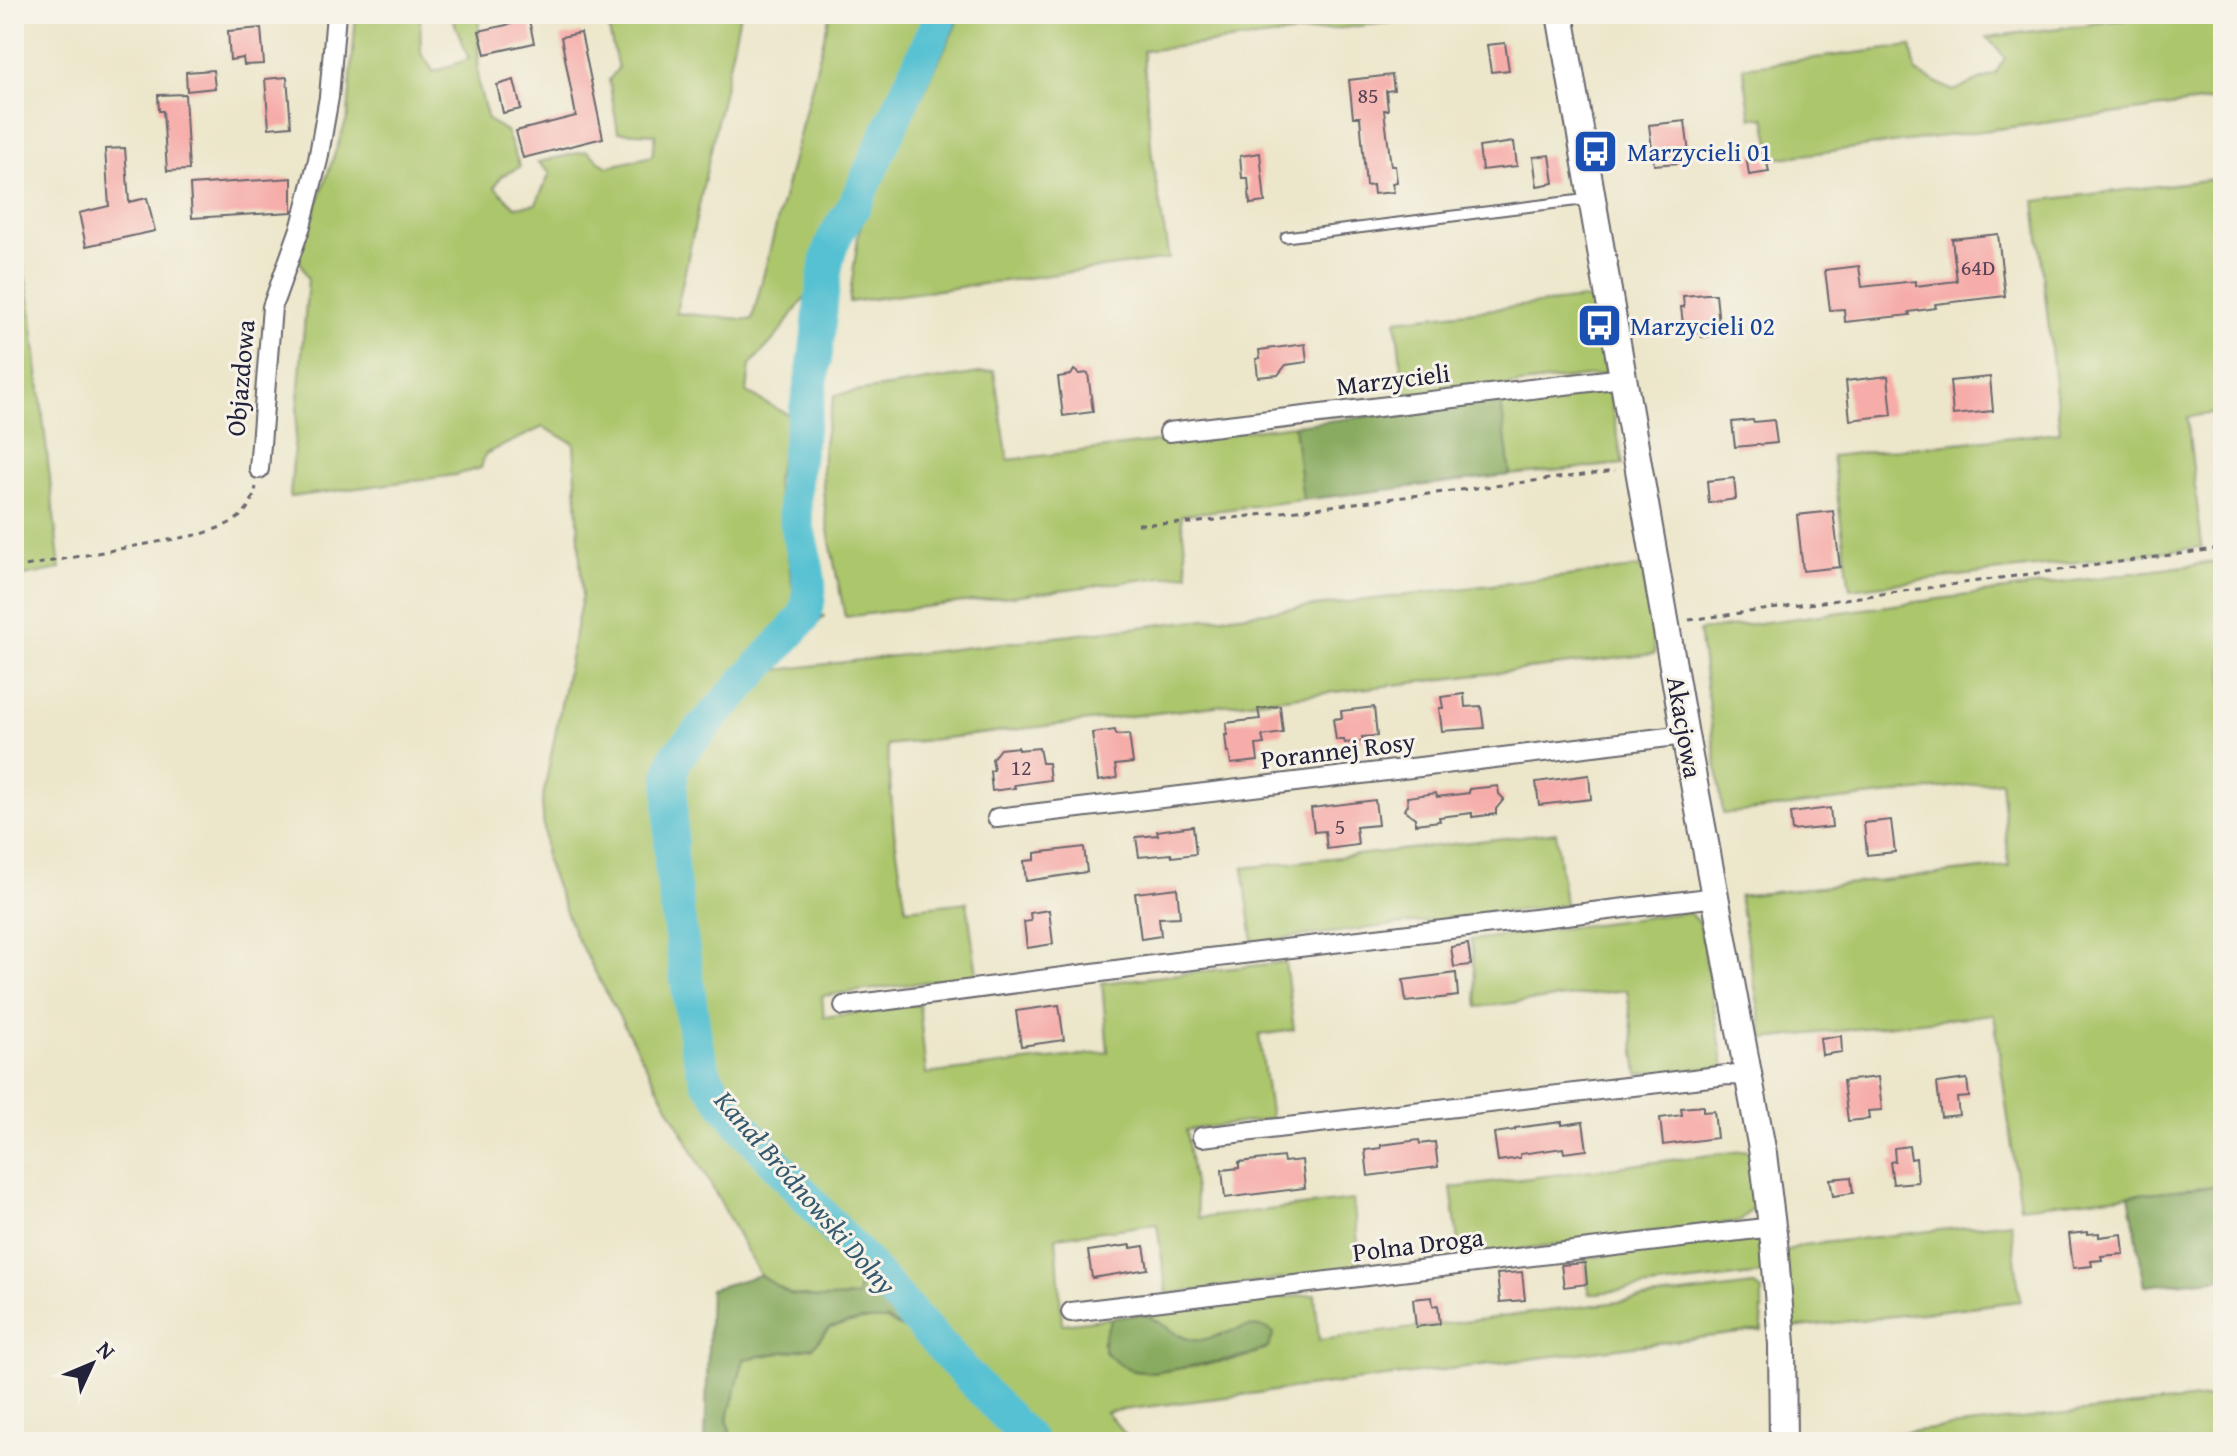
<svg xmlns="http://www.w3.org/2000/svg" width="2237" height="1456" font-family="'Gentium Book Plus',serif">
  <rect width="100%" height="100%" fill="#f7f3e8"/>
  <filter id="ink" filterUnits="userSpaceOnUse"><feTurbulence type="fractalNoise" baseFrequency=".0125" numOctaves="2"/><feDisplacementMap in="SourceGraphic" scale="16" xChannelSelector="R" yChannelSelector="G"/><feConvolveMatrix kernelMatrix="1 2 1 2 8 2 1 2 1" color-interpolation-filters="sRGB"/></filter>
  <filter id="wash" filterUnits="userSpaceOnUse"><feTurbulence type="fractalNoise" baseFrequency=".006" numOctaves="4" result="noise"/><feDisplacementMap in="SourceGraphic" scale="32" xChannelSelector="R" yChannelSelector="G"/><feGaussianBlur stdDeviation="1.8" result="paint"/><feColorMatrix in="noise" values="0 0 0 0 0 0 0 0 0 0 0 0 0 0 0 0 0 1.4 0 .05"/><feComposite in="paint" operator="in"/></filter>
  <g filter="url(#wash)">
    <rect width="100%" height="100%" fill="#ece6ca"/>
    <!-- green -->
    <g fill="#acc66c" stroke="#677454" stroke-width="2">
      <path d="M 356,14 L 420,14 L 421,53 L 434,72 L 469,59 L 451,14 L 479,14 L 478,83 L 488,120 L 506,131 L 520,167 L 501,176 L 495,187 L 515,207 L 536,204 L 550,173 L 538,162 L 587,151 L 607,167 L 652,156 L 656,134 L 618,132 L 609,80 L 618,68 L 605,14 L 740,14 L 676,313 L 752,320 L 830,14 L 931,14 L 847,187 L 813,286 L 776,337 L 750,365 L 747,393 L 789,415 L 776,482 L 796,608 L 824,616 L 777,670 L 1642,567 L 1655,654 L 887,745 L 894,831 L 906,909 L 967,902 L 977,975 L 822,996 L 824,1017 L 919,1004 L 926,1074 L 1108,1052 L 1102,983 L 1285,962 L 1294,1030 L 1259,1035 L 1271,1119 L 1186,1130 L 1199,1218 L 1353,1200 L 1361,1269 L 1167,1294 L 1157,1224 L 1056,1237 L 1062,1324 L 1112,1318 L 1102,1343 L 1134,1371 L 1153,1373 L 1248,1357 L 1221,1334 C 1215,1336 1208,1339 1202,1340 C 1180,1343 1162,1320 1143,1314 L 1315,1294 L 1319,1340 L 1753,1285 L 1762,1291 L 1762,1330 L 1106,1412 L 1132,1442 L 733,1442 L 727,1421 L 744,1359 L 813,1347 L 829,1328 L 862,1320 L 887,1320 L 907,1330 L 861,1276 L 857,1298 L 818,1298 L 790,1294 L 760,1275 L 575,935 L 546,861 L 542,802 L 582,597 L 574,443 L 543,427 L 485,454 L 481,468 L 455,475 L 290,497 L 308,279 L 298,258 L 348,116 Z"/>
      <path d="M 961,14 L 1463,14 L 1143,51 L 1152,157 L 1169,259 L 849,302 L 859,230 L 931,73 Z"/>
      <path d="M 2171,14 L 2223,14 L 2223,99 L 1773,159 L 1765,117 L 1751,118 L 1743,67 L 1911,46 L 1916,72 L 1953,91 L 1995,74 L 2005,58 L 1987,37 Z"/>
      <path d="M 2223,178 L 2223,412 L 2187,417 L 2202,547 L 1850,589 L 1832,456 L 2060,432 L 2035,201 Z"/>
      <path d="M 14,219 L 31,310 L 60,569 L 14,578 Z"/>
      <path d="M 1592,298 L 1605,374 L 1405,398 L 1396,320 Z"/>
      <path d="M 994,371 L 1008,460 L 1294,425 L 1303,500 L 1181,515 L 1188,574 L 845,617 C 835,563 817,498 824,444 C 826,427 831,411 835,395 Z"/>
      <path d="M 1608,387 L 1623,464 L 1510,475 L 1501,400 Z"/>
      <path d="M 2223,561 L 2223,1185 L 2020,1207 L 1994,1014 L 1764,1039 L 1739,896 L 2009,866 L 2001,781 L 1723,814 L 1699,631 Z"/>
      <path d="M 1556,832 L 1565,905 L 1253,942 L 1243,868 Z"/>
      <path d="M 1688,912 L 1700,924 L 1724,1067 L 1638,1074 L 1627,990 L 1478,1007 L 1471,940 Z"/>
      <path d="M 1749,1150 L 1756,1205 L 1741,1221 L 1460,1257 L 1451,1188 Z"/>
      <path d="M 2011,1222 L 2020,1301 L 1793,1328 L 1785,1251 L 1803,1245 Z"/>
      <path d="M 1759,1237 L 1762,1274 L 1589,1294 L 1585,1258 Z"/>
      <path d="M 2223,1396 L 2223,1442 L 1818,1442 Z"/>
    </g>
    <!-- forest -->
    <g fill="#89ab60" stroke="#56664e" stroke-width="2">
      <path d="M 931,14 L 961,14 L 877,191 L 847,187 Z"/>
      <path d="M 1501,400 L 1510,475 L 1303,500 L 1294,425 Z"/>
      <path d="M 2223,1185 L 2223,1278 L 2145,1286 L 2129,1195 Z"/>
      <path d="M 760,1275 L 790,1294 L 818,1298 L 857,1297 L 860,1275 L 909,1332 L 887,1320 L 862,1320 L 829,1328 L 813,1347 L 744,1359 L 727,1421 L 733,1442 L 705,1442 L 710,1289 Z"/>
      <path d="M 1143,1314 C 1161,1320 1180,1343 1200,1340 C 1222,1338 1254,1316 1274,1333 L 1268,1348 L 1248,1356 L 1153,1373 L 1134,1371 L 1118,1364 L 1104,1351 L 1104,1336 L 1112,1318 Z"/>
    </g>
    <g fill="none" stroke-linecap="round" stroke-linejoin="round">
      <!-- river -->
      <path stroke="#57c1d2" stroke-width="34" d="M 942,14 L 853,208 C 843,223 832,238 828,256 C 820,292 820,330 814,365 C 807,413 791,462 795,510 C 797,544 820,584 803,618 L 676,757 L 671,774 L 671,866 L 696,1044 L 706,1078 L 737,1120 L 954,1361 L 1031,1442"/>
    </g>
    <g id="blocks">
      <!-- building -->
      <g fill="#f6aca9">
        <path d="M 529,20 L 534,43 L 485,54 L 479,31 Z"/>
        <path d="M 261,28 L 264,64 L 244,65 L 243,58 L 230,60 L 228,31 Z"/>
        <path d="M 581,33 L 603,138 L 523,158 L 516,131 L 576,116 L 561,37 Z"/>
        <path d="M 1505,43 L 1509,70 L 1491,72 L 1487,45 Z"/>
        <path d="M 213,70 L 215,88 L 187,91 L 186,72 Z"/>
        <path d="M 1392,75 L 1394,90 L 1386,91 L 1388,110 L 1384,110 L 1391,166 L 1395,166 L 1397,182 L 1392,183 L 1394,192 L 1374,194 L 1373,185 L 1366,186 L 1360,117 L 1353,117 L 1349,80 Z"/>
        <path d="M 287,77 L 291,126 L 269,128 L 265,79 Z"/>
        <path d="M 514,80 L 521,109 L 503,113 L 497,85 Z"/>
        <path d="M 185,94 L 189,170 L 167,171 L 163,111 L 159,111 L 158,95 Z"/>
        <path d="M 1685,121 L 1690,162 L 1654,165 L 1649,125 Z"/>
        <path d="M 1514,142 L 1517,166 L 1482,170 L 1479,147 Z"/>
        <path d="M 125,148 L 129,202 L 147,198 L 155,231 L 86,246 L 79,213 L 109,206 L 105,149 Z"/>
        <path d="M 1765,152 L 1769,172 L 1749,175 L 1746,155 Z"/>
        <path d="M 1260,153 L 1265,202 L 1250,204 L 1248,178 L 1242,178 L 1240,156 Z"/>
        <path d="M 1550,155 L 1554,183 L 1537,186 L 1533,157 Z"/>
        <path d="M 292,178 L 292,212 L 192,218 L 190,185 Z"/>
        <path d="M 1998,234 L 2005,296 L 1935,304 L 1936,308 L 1909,312 L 1910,315 L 1845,322 L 1844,309 L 1830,310 L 1825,270 L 1859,266 L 1862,287 L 1915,281 L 1915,286 L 1957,281 L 1952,239 Z"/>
        <path d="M 1707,294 L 1716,294 L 1720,335 L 1702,337 L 1701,332 L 1684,333 L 1681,307 L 1684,307 L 1683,296 Z"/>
        <path d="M 1305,344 L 1307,362 L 1286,365 L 1278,375 L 1258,377 L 1256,359 L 1260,358 L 1259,350 Z"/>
        <path d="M 1074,370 L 1079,374 L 1088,373 L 1093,412 L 1063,416 L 1058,377 L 1071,375 Z"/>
        <path d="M 1888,376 L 1892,415 L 1850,420 L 1846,381 Z"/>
        <path d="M 1990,377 L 1993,411 L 1953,415 L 1950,381 Z"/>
        <path d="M 1753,420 L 1754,422 L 1774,420 L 1777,443 L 1735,447 L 1732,422 Z"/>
        <path d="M 1734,478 L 1736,499 L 1709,503 L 1707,481 Z"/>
        <path d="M 1833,511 L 1840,567 L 1803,571 L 1797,515 Z"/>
        <path d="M 1464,694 L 1465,707 L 1481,706 L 1484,728 L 1442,731 L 1439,708 L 1443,708 L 1441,697 Z"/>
        <path d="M 1280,706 L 1283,733 L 1262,736 L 1264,744 L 1256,745 L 1258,761 L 1231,764 L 1229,752 L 1227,753 L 1225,735 L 1227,735 L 1226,723 L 1260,719 L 1258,709 Z"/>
        <path d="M 1374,707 L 1377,736 L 1362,737 L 1363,741 L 1345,743 L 1344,740 L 1336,740 L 1333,719 L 1342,718 L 1341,711 Z"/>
        <path d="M 1115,730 L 1116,735 L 1129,734 L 1133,763 L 1115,765 L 1117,778 L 1098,781 L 1092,733 Z"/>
        <path d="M 1018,747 L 1018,750 L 1039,748 L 1042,763 L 1048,763 L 1050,780 L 1014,785 L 1015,788 L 992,791 L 990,771 L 994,770 L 992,759 L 1000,749 Z"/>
        <path d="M 1589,775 L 1591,799 L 1539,805 L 1536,782 Z"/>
        <path d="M 1498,786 L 1499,794 L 1504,799 L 1496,809 L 1496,814 L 1472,817 L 1472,813 L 1456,815 L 1439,817 L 1440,821 L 1415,824 L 1415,818 L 1404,810 L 1408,805 L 1407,797 L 1436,793 L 1437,797 L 1469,793 L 1469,789 Z"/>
        <path d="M 1375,800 L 1378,825 L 1356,827 L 1358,845 L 1327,849 L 1325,831 L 1314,832 L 1311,808 Z"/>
        <path d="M 1830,808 L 1832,827 L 1792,831 L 1790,813 Z"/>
        <path d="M 1891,820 L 1895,852 L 1867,855 L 1864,823 Z"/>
        <path d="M 1193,826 L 1196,854 L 1172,857 L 1171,854 L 1139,857 L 1136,837 L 1158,835 L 1157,831 Z"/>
        <path d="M 1084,847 L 1087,872 L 1026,881 L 1024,861 L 1035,860 L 1035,853 Z"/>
        <path d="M 1177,888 L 1180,917 L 1159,918 L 1161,936 L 1141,939 L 1135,893 Z"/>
        <path d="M 1049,910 L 1053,944 L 1027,948 L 1024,922 L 1031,921 L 1030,913 Z"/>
        <path d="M 1468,944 L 1471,965 L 1454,967 L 1451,947 Z"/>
        <path d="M 1456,973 L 1458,996 L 1406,1002 L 1403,980 Z"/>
        <path d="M 1059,1005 L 1064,1040 L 1021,1046 L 1016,1011 Z"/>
        <path d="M 1841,1036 L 1842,1052 L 1822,1055 L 1820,1038 Z"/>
        <path d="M 1878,1077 L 1882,1110 L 1868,1111 L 1869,1119 L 1848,1121 L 1843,1081 Z"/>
        <path d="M 1967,1079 L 1969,1097 L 1957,1098 L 1959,1115 L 1941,1117 L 1937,1083 Z"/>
        <path d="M 1703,1106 L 1703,1112 L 1714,1111 L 1717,1138 L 1663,1145 L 1660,1118 L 1682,1115 L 1681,1108 Z"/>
        <path d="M 1562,1122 L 1562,1125 L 1583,1122 L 1587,1150 L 1564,1153 L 1563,1148 L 1520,1154 L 1520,1158 L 1498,1161 L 1494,1133 L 1515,1130 L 1515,1128 Z"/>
        <path d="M 1419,1140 L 1420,1144 L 1435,1142 L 1438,1167 L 1368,1176 L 1365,1150 L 1381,1148 L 1381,1145 Z"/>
        <path d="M 1909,1146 L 1911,1159 L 1916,1158 L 1918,1182 L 1893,1184 L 1890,1162 L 1895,1161 L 1894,1148 Z"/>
        <path d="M 1283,1157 L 1284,1162 L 1302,1160 L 1305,1188 L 1225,1198 L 1222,1170 L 1239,1168 L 1239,1162 Z"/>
        <path d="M 1851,1177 L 1853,1193 L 1833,1196 L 1830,1179 Z"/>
        <path d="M 2088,1232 L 2088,1234 L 2099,1233 L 2099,1237 L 2122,1234 L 2124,1254 L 2101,1256 L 2102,1260 L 2091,1261 L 2092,1266 L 2073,1268 L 2069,1234 Z"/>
        <path d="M 1131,1245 L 1131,1248 L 1144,1246 L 1148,1269 L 1092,1278 L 1088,1251 Z"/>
        <path d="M 1585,1263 L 1587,1284 L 1564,1287 L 1561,1265 Z"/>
        <path d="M 1522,1272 L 1525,1300 L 1500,1302 L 1497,1274 Z"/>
        <path d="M 1432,1297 L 1433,1306 L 1438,1305 L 1440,1324 L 1416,1327 L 1413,1299 Z"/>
      </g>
    </g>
  </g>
  <g filter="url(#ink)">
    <use href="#blocks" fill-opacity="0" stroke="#69676d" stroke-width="2"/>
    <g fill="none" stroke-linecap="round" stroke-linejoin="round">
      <defs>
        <path id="lane" d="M 1286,237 L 1589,199"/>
        <g id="street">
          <path d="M 1169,432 L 1623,378"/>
          <path d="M 259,469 L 272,307 L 301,226 L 318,160 L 329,97 L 336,14"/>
          <path d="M 997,818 L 1685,735"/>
          <path d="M 844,1006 L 1184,961 L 1717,897"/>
          <path d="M 1202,1137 L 1727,1075 L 1750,1076"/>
          <path d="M 1071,1312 L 1772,1227"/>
        </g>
        <path id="secondary" d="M 1560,14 L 1685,735 L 1763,1154 L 1774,1242 L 1782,1344 L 1783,1442"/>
      </defs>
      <!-- lane casing -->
      <use href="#lane" stroke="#69676d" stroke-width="13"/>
      <!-- street casing -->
      <use href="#street" stroke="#69676d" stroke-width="22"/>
      <!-- secondary casing -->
      <use href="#secondary" stroke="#69676d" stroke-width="30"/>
      <!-- path -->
      <g stroke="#69676d" stroke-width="3" stroke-dasharray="6 6" stroke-linecap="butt">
        <path d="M 1138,524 L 1192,523 L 1615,471"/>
        <path d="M 14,568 L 202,534 C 230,524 249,519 256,487"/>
        <path d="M 1689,620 L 2223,548"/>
      </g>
      <!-- lane -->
      <use href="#lane" stroke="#fff" stroke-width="9"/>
      <!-- street -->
      <use href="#street" stroke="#fff" stroke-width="18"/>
      <!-- secondary -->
      <use href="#secondary" stroke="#fff" stroke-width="26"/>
    </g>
  </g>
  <!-- icons -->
  <defs>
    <symbol id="bus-square" viewBox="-11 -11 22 22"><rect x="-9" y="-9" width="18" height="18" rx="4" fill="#1a4fb4" stroke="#f7f3e8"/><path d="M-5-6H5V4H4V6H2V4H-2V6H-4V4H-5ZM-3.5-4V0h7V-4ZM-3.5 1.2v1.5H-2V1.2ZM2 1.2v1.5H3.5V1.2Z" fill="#fff"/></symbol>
  </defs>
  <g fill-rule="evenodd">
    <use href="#bus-square" x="1570" y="126" width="51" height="51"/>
    <use href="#bus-square" x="1574" y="300" width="51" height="51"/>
  </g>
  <g text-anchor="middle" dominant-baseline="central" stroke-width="6" stroke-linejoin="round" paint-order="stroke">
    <!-- number labels -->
    <g font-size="22" fill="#574456">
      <text x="1368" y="95">85</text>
      <text x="1978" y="267">64D</text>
      <text x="1021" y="767">12</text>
      <text x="1340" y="826">5</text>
    </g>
    <!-- transit labels -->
    <g font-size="26" fill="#164399" stroke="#f7f3e8" text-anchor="start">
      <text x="1627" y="151">Marzycieli 01</text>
      <text x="1630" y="325">Marzycieli 02</text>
    </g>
    <!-- street labels -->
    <g font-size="26" fill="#22223b" stroke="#f7f3e8">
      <text transform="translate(240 378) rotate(-85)">Objazdowa</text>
      <text transform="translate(1393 379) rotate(-7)">Marzycieli</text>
      <text transform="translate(1685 727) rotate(80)">Akacjowa</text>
      <text transform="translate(1338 750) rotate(-7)">Porannej Rosy</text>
      <text transform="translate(1418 1244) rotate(-7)">Polna Droga</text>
    </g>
    <!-- water labels -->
    <g font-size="28" font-style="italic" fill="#355a70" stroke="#f7f3e8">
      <text transform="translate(806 1192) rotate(49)">Kanał Bródnowski Dolny</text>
    </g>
  </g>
  <!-- margin -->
  <rect width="2237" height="1456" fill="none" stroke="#f7f3e8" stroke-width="48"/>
  <!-- north arrow -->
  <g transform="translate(92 1364) rotate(46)" stroke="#f7f3e8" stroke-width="6" paint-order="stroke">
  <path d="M0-6L14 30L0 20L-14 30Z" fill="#22223b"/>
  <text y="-12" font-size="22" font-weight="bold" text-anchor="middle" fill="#22223b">N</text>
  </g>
</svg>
